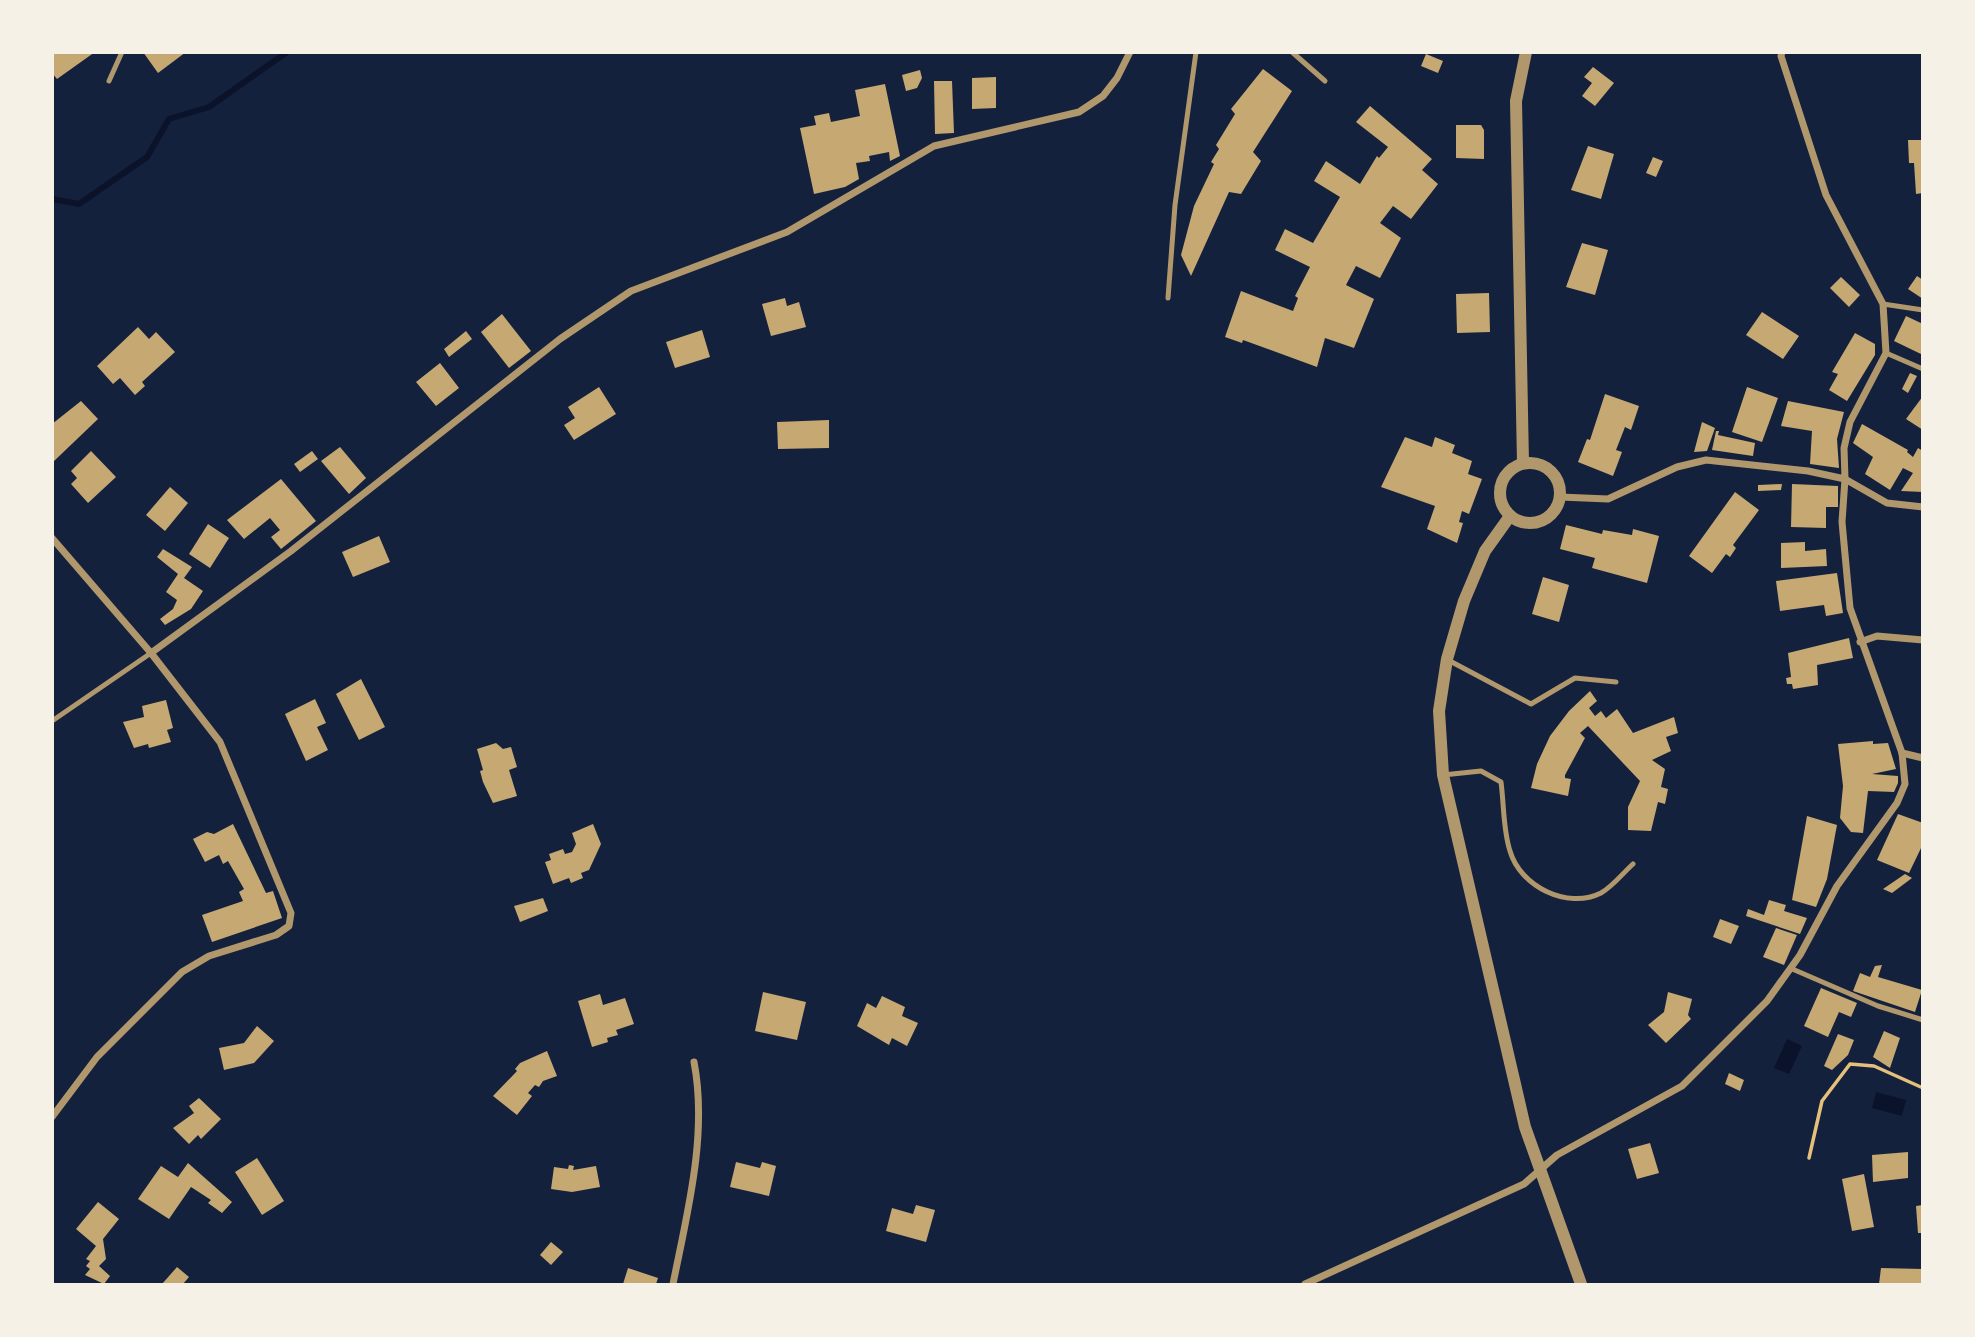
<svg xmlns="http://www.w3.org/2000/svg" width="1975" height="1337" font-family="'Fira Sans Condensed',sans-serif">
  <rect width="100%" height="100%" fill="#14213d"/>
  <!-- water -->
  <g fill="#0b132b">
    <path d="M 1787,1039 L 1802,1046 L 1789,1074 L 1774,1068 Z"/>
    <path d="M 1876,1092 L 1906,1100 L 1902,1116 L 1872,1108 Z"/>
  </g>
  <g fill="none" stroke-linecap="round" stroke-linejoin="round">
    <!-- stream -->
    <path stroke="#0b132b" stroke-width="6" d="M 52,199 L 79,204 L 147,157 L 169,119 L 209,107 L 287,52"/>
  </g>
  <!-- building -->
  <g fill="#c6a872">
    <path d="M 52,52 L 95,52 L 57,79 L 52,73 Z"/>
    <path d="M 143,52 L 186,52 L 158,73 Z"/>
    <path d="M 1426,54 L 1443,61 L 1438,73 L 1421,66 Z"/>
    <path d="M 1593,67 L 1614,83 L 1595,106 L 1582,96 L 1592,83 L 1584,77 Z"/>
    <path d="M 1263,69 L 1292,91 L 1253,152 L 1261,161 L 1241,194 L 1229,192 L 1191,276 L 1181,255 L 1194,206 L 1214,164 L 1211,162 L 1219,149 L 1216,145 L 1235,114 L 1231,109 Z"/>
    <path d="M 920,70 L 922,78 L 917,88 L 906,91 L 902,75 Z"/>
    <path d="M 996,77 L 996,108 L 972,109 L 972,78 Z"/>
    <path d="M 934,81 L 952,81 L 954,133 L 935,134 Z"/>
    <path d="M 885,84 L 900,156 L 890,161 L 889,152 L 869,156 L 870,161 L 856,163 L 859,179 L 845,187 L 814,194 L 800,128 L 816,125 L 814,116 L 829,113 L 831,122 L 860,116 L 855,90 Z"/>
    <path d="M 1370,106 L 1432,159 L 1422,170 L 1438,184 L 1411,219 L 1393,206 L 1380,223 L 1401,238 L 1380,278 L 1356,266 L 1346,285 L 1374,299 L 1354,348 L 1325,338 L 1317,367 L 1243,340 L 1242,343 L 1225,337 L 1241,291 L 1293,311 L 1298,298 L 1295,296 L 1310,267 L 1275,250 L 1285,229 L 1313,243 L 1340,197 L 1314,181 L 1326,161 L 1360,184 L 1377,156 L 1379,158 L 1388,147 L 1356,122 Z"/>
    <path d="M 1456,125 L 1481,125 L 1484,130 L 1484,159 L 1456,158 Z"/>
    <path d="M 1908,140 L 1923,140 L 1923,193 L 1916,194 L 1914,163 L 1909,163 Z"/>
    <path d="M 1588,146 L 1614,154 L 1601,199 L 1571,190 Z"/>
    <path d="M 1653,157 L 1663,161 L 1656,177 L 1646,173 Z"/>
    <path d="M 1582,243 L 1608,250 L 1595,295 L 1566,287 Z"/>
    <path d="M 1917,276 L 1923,280 L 1923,299 L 1908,289 Z"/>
    <path d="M 1841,277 L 1860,295 L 1849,307 L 1830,288 Z"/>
    <path d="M 1489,293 L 1490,332 L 1457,333 L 1456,294 Z"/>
    <path d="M 785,298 L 787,306 L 799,302 L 806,327 L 771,336 L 762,304 Z"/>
    <path d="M 1762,312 L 1799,336 L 1783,359 L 1746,335 Z"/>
    <path d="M 502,314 L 531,351 L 509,368 L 481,332 Z"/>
    <path d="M 1906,316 L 1923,324 L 1923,355 L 1894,341 Z"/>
    <path d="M 138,327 L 149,339 L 156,332 L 175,352 L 142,382 L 145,386 L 135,395 L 120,378 L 113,384 L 97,366 Z"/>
    <path d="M 702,330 L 710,357 L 675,368 L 666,342 Z"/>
    <path d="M 466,331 L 472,339 L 449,357 L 444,349 Z"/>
    <path d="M 1855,333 L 1875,344 L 1875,355 L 1847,401 L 1829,390 L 1838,374 L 1832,372 Z"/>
    <path d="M 440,363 L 459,388 L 436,406 L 416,382 Z"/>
    <path d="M 1910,373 L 1917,376 L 1908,393 L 1902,389 Z"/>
    <path d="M 599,387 L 616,414 L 574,440 L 564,425 L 575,418 L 568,407 Z"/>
    <path d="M 1747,387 L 1778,398 L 1762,442 L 1732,432 Z"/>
    <path d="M 1605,394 L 1639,406 L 1631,430 L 1625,427 L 1616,450 L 1622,452 L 1613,476 L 1578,462 L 1587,439 L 1590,440 Z"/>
    <path d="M 1923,396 L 1923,430 L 1906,419 Z"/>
    <path d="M 81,401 L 98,419 L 52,463 L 52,424 Z"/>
    <path d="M 1788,401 L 1844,412 L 1837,439 L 1839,468 L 1810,464 L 1812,431 L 1781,426 Z"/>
    <path d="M 829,420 L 829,448 L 778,449 L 777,422 Z"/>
    <path d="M 1702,422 L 1715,428 L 1707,451 L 1694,452 Z"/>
    <path d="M 1862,424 L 1908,450 L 1907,452 L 1913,457 L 1918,448 L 1923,451 L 1923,492 L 1901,491 L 1913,473 L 1903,468 L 1890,490 L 1865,474 L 1873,457 L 1853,443 Z"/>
    <path d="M 1716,431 L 1719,431 L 1718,435 L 1755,443 L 1753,456 L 1712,450 Z"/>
    <path d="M 1405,437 L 1432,447 L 1435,437 L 1455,445 L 1452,453 L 1472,461 L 1468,474 L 1482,479 L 1469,514 L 1462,511 L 1459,522 L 1463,523 L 1457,543 L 1427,529 L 1435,506 L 1381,487 Z"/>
    <path d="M 340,447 L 366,478 L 349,494 L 321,461 Z"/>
    <path d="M 91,451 L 116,477 L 88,503 L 71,484 L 77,478 L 71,471 Z"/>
    <path d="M 312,451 L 318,459 L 300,472 L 294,464 Z"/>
    <path d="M 281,479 L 316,521 L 281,549 L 271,537 L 280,530 L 270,518 L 244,539 L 227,520 Z"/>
    <path d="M 1782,484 L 1781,490 L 1758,491 L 1758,485 Z"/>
    <path d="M 1792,484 L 1838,486 L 1838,507 L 1826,507 L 1826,528 L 1791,527 Z"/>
    <path d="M 170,487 L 188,503 L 165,531 L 146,515 Z"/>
    <path d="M 1735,492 L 1759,510 L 1733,545 L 1736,548 L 1730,557 L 1726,554 L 1712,573 L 1689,556 Z"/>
    <path d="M 208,524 L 229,538 L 210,568 L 189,554 Z"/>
    <path d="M 1566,525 L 1602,534 L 1603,530 L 1632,535 L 1633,529 L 1659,536 L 1647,583 L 1592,568 L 1595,558 L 1560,549 Z"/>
    <path d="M 379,536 L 390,562 L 353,577 L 342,552 Z"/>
    <path d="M 1805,542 L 1805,551 L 1826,549 L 1827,566 L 1781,568 L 1781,543 Z"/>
    <path d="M 163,549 L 192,567 L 184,578 L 203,591 L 191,609 L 165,625 L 160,619 L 173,609 L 177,600 L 166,592 L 178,574 L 157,557 Z"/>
    <path d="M 1837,573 L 1843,613 L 1826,616 L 1824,605 L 1780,611 L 1776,581 Z"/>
    <path d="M 1543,577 L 1569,585 L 1559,622 L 1532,614 Z"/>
    <path d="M 1849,638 L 1853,658 L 1817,665 L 1818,685 L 1793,689 L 1792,684 L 1787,684 L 1786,678 L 1791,677 L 1788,653 Z"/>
    <path d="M 361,679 L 385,727 L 359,740 L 336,694 Z"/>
    <path d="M 1590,691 L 1597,701 L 1589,708 L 1595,716 L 1601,711 L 1606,718 L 1617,709 L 1633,733 L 1674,717 L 1678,733 L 1666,737 L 1671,751 L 1652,760 L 1665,769 L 1661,787 L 1668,789 L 1665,804 L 1658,802 L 1651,831 L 1628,830 L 1628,807 L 1640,781 L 1588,726 L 1580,733 L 1585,738 L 1565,775 L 1565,778 L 1571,779 L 1568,796 L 1531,788 L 1537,764 L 1550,736 L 1569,711 Z"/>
    <path d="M 315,699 L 326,723 L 317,727 L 328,750 L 306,761 L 285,714 Z"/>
    <path d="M 166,700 L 173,728 L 167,730 L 171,742 L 149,748 L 148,744 L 134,748 L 123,722 L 144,717 L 142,706 Z"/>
    <path d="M 1873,741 L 1873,744 L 1888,743 L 1896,769 L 1872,774 L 1898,776 L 1898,783 L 1894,792 L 1868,791 L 1863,833 L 1851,832 L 1840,818 L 1843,786 L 1838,744 Z"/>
    <path d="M 496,743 L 503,749 L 511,747 L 517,767 L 509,770 L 517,796 L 493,803 L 483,782 L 480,771 L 483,770 L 477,749 Z"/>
    <path d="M 1898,814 L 1923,823 L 1923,844 L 1909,873 L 1877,860 Z"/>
    <path d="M 1807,816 L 1837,825 L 1827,879 L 1816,907 L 1792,900 Z"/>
    <path d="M 233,824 L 266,893 L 273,891 L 282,918 L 212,942 L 202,915 L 243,901 L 239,892 L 244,889 L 228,861 L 223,864 L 219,855 L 205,862 L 193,839 L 207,832 L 214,834 Z"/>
    <path d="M 593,824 L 601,844 L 589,870 L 581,873 L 583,878 L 571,883 L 569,878 L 553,884 L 545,862 L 551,860 L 549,854 L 563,849 L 565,854 L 572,852 L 576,844 L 572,833 Z"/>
    <path d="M 1905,874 L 1912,878 L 1892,893 L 1883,889 Z"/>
    <path d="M 543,898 L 548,911 L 520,922 L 514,906 Z"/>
    <path d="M 1769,900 L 1786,905 L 1784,911 L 1807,918 L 1800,934 L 1746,916 L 1748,909 L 1764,915 Z"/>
    <path d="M 1720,919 L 1739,926 L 1731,944 L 1713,937 Z"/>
    <path d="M 1776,928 L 1797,935 L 1784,965 L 1763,957 Z"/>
    <path d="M 1882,965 L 1878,977 L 1922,990 L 1915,1012 L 1853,991 L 1860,973 L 1870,977 L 1875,966 Z"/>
    <path d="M 1821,988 L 1857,1003 L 1851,1017 L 1839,1012 L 1828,1037 L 1804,1026 Z"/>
    <path d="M 763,992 L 806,1002 L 797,1040 L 755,1031 Z"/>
    <path d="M 1668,992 L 1692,999 L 1688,1015 L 1691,1019 L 1666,1043 L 1648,1025 L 1664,1012 Z"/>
    <path d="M 600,994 L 603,1005 L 625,998 L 634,1024 L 616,1030 L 618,1035 L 607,1038 L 608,1042 L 592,1047 L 578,1001 Z"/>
    <path d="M 882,996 L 905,1007 L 902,1016 L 918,1023 L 907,1046 L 892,1038 L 889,1045 L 857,1026 L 867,1003 L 876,1008 Z"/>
    <path d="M 257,1026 L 274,1041 L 254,1063 L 224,1070 L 219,1048 L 244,1043 Z"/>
    <path d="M 1884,1031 L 1900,1038 L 1890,1068 L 1873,1057 Z"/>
    <path d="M 1838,1034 L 1854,1040 L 1848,1055 L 1832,1070 L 1824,1066 Z"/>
    <path d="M 547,1051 L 557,1076 L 543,1081 L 539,1087 L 535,1085 L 528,1093 L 532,1096 L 517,1115 L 493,1096 L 517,1071 L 515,1069 L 520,1063 Z"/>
    <path d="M 1729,1073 L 1744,1080 L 1740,1091 L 1725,1084 Z"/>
    <path d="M 199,1098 L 221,1119 L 201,1139 L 198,1135 L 189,1144 L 173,1128 L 194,1113 L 189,1106 Z"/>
    <path d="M 1650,1143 L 1659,1173 L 1637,1179 L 1628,1149 Z"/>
    <path d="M 1908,1152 L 1908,1178 L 1873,1182 L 1872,1155 Z"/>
    <path d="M 257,1158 L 284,1201 L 262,1215 L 235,1172 Z"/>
    <path d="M 736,1162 L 760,1168 L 762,1162 L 776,1166 L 769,1196 L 730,1187 Z"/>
    <path d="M 188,1163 L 232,1202 L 222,1213 L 208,1203 L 211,1200 L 191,1187 L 169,1219 L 138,1199 L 161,1166 L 178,1177 Z"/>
    <path d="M 569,1165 L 574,1166 L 573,1170 L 596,1166 L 600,1187 L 572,1192 L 551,1189 L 554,1167 L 568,1169 Z"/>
    <path d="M 1864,1174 L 1874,1227 L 1852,1231 L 1842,1179 Z"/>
    <path d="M 98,1202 L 119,1219 L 103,1239 L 106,1259 L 99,1266 L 110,1276 L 104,1284 L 85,1275 L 90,1269 L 86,1266 L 90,1261 L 86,1259 L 96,1246 L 76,1229 Z"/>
    <path d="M 916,1205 L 935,1210 L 926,1242 L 886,1231 L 892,1208 L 913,1214 Z"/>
    <path d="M 1923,1205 L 1923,1233 L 1918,1233 L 1916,1206 Z"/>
    <path d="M 551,1242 L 563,1252 L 551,1265 L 540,1255 Z"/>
    <path d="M 177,1267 L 189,1277 L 183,1284 L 162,1284 Z"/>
    <path d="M 628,1268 L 658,1278 L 656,1284 L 623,1284 Z"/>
    <path d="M 1881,1268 L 1923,1269 L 1923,1284 L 1879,1284 Z"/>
  </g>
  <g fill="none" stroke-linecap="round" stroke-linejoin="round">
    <!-- path -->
    <path stroke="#e5c07b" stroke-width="3.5" d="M 1809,1158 L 1822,1101 L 1850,1064 L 1874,1066 L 1923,1088"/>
    <!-- service -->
    <g stroke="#b1986c" stroke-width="5">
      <path d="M 1292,52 L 1325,81"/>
      <path d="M 109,81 L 122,52"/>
      <path d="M 1168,298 L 1175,205 L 1196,52"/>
      <path d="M 1883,304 L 1923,310"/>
      <path d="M 1886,353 L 1923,369"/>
      <path d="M 1448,660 L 1531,704 L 1575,678 L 1616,682"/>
      <path d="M 52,721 L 151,653"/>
      <path d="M 1443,775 L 1481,771 L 1501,782 C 1504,804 1503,830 1510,851 C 1520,886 1567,910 1601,893 C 1612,887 1623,873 1633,864"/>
      <path d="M 1790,968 L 1878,1006 L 1923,1020"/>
    </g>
    <!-- minor -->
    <g stroke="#b1986c" stroke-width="7">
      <path d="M 1560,497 L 1608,499 L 1677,467 L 1706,460 L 1808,471 L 1845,479 L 1844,448 L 1850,422 L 1886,353 L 1883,304 L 1826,195 L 1781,56 L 1782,52"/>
      <path d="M 52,538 L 151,653 L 220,742 L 291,913 L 289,926 L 276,935 L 209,956 L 182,972 L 97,1057 L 52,1117"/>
      <path d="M 1860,642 L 1877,636 L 1923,640"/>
      <path d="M 151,653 L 291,551 L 560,339 L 631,291 L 787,232 L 934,146 L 1079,112 L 1103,96 L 1117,78 L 1130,52"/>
      <path d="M 1902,753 L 1923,758"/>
      <path d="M 673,1284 C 687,1214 708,1134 694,1062"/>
      <path d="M 1305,1284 L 1524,1184 L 1557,1155 L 1682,1086 L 1767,1001 L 1800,955 L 1837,886 L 1897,803 L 1905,784 L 1902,753 L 1850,608 L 1842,522 L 1845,479 L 1887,503 L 1923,507"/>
    </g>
    <!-- tertiary -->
    <g stroke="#b1986c" stroke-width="12">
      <circle cx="1530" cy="493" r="30"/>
      <path d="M 1523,463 L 1516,101 L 1526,52"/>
      <path d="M 1510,516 L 1485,551 L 1464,601 L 1447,659 L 1439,711 L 1443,775 L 1525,1127 L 1581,1284"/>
    </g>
  </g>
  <!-- border -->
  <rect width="1975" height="1337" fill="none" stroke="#f6f1e7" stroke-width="108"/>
</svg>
